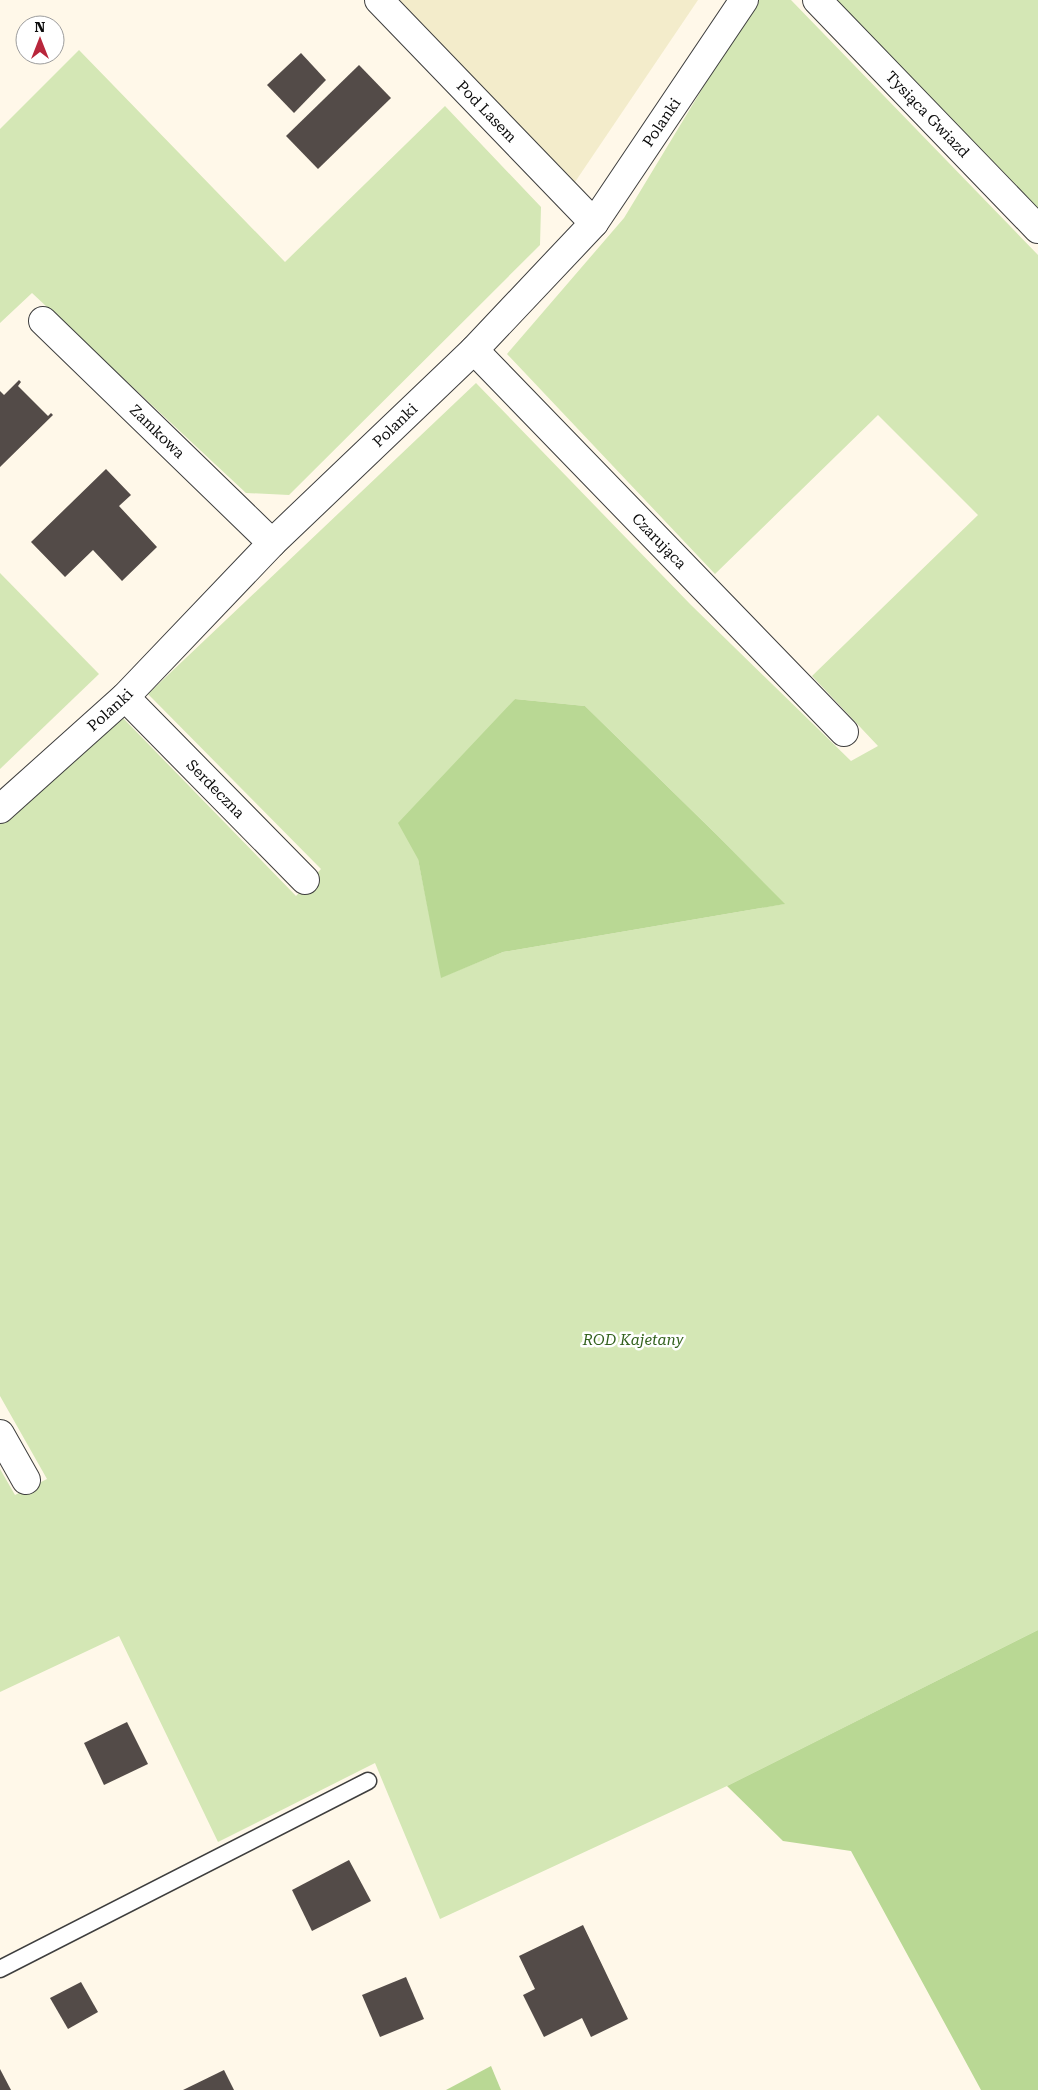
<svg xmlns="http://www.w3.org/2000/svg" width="1038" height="2090" font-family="'Roboto Serif',serif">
  <rect width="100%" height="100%" fill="#fff8e9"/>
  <!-- farmland -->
  <path fill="#f3eccb" d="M 394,0 L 698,0 L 573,185 Z"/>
  <!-- green -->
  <g fill="#d4e7b5" fill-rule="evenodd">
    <path d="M 756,0 L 791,0 L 1038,255 L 1038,1630 L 727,1786 L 440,1919 L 375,1763 L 218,1842 L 119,1636 L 0,1692 L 0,1469 L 15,1495 L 47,1479 L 0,1396 L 0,824 L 123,718 L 296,896 L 321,869 L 148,694 L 476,383 L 691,605 L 851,761 L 878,746 L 812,676 L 978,515 L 878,415 L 715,574 L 507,354 L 624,218 ZM 515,699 L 585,706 L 718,836 L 784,904 L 503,952 L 442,977 L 418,859 Z"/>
    <path d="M 834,0 L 1038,0 L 1038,209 Z"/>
    <path d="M 79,50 L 285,262 L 445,106 L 541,207 L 540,245 L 289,495 L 246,493 L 32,293 L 0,323 L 0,129 Z"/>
    <path d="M 0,573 L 99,674 L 0,769 Z"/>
  </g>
  <!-- forest -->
  <g fill="#b9d894">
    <path d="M 515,699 L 585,706 L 718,836 L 785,904 L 503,952 L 441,978 L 418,859 L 398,823 Z"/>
    <path d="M 1038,1630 L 1038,2090 L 981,2090 L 851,1851 L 783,1841 L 727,1786 Z"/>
    <path d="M 491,2066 L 501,2090 L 446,2090 Z"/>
  </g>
  <!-- building -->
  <g fill="#534b48">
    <path d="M 301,53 L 326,80 L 294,113 L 267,85 Z"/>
    <path d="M 359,65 L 391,98 L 318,169 L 286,136 Z"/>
    <path d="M 19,380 L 21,382 L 18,386 L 48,416 L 51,413 L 53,415 L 0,467 L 0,391 L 4,395 Z"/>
    <path d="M 106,469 L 131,495 L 119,506 L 157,547 L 122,581 L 93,550 L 65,577 L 31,542 Z"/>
    <path d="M 127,1722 L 148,1764 L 104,1785 L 84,1743 Z"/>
    <path d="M 349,1860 L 371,1901 L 312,1931 L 292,1890 Z"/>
    <path d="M 583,1925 L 628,2019 L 591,2037 L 582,2018 L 544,2037 L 523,1995 L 535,1989 L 519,1956 Z"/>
    <path d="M 406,1977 L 424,2019 L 380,2037 L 362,1995 Z"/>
    <path d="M 81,1982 L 98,2012 L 68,2029 L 50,1998 Z"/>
    <path d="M 0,2069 L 11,2090 L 0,2090 Z"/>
    <path d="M 224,2070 L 234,2090 L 183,2090 Z"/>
  </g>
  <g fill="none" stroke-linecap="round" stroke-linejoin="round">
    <defs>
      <path id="lane" d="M 0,1969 L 368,1781"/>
      <g id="street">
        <path id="s1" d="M 379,0 L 594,223"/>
        <path id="s2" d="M 817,0 L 1038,229"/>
        <path id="s3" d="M 43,321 L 272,543"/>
        <path id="s4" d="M 474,350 L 844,732"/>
        <path id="s5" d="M 125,697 L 305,880"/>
        <path id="s6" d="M 0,809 L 125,697 L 272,543 L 474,350 L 594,223 L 744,0"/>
        <path d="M 0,1434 L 26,1480"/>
      </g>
    </defs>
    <!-- lane casing -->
    <use href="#lane" stroke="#3e3e3e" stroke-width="19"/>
    <!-- street casing -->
    <use href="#street" stroke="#3e3e3e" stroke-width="30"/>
    <!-- lane -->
    <use href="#lane" stroke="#fff" stroke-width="16"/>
    <!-- street -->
    <use href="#street" stroke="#fff" stroke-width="28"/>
  </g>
  <g text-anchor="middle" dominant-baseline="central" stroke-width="5" stroke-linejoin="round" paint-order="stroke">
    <!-- street labels -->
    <g font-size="15" fill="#0b0b0b" stroke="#fff">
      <text stroke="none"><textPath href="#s1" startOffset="155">Pod Lasem</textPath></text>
      <text stroke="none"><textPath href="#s2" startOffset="159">Tysiąca Gwiazd</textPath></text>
      <text stroke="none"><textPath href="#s6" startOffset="956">Polanki</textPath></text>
      <text stroke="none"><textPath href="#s6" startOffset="551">Polanki</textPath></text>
      <text stroke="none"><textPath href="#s3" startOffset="159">Zamkowa</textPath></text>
      <text stroke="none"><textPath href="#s4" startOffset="266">Czarująca</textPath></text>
      <text stroke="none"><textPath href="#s6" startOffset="148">Polanki</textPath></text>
      <text stroke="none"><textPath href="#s5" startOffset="129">Serdeczna</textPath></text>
    </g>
    <!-- park labels -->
    <g font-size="15" font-style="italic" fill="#32611d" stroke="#fff">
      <text x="633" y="1340">ROD Kajetany</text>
    </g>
  </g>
  <!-- north arrow -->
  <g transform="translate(40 40)"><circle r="24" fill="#ffffff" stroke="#9d9d9d"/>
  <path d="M0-4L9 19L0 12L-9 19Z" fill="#b8263b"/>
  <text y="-8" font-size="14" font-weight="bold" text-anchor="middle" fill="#0b0b0b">N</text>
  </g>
</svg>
